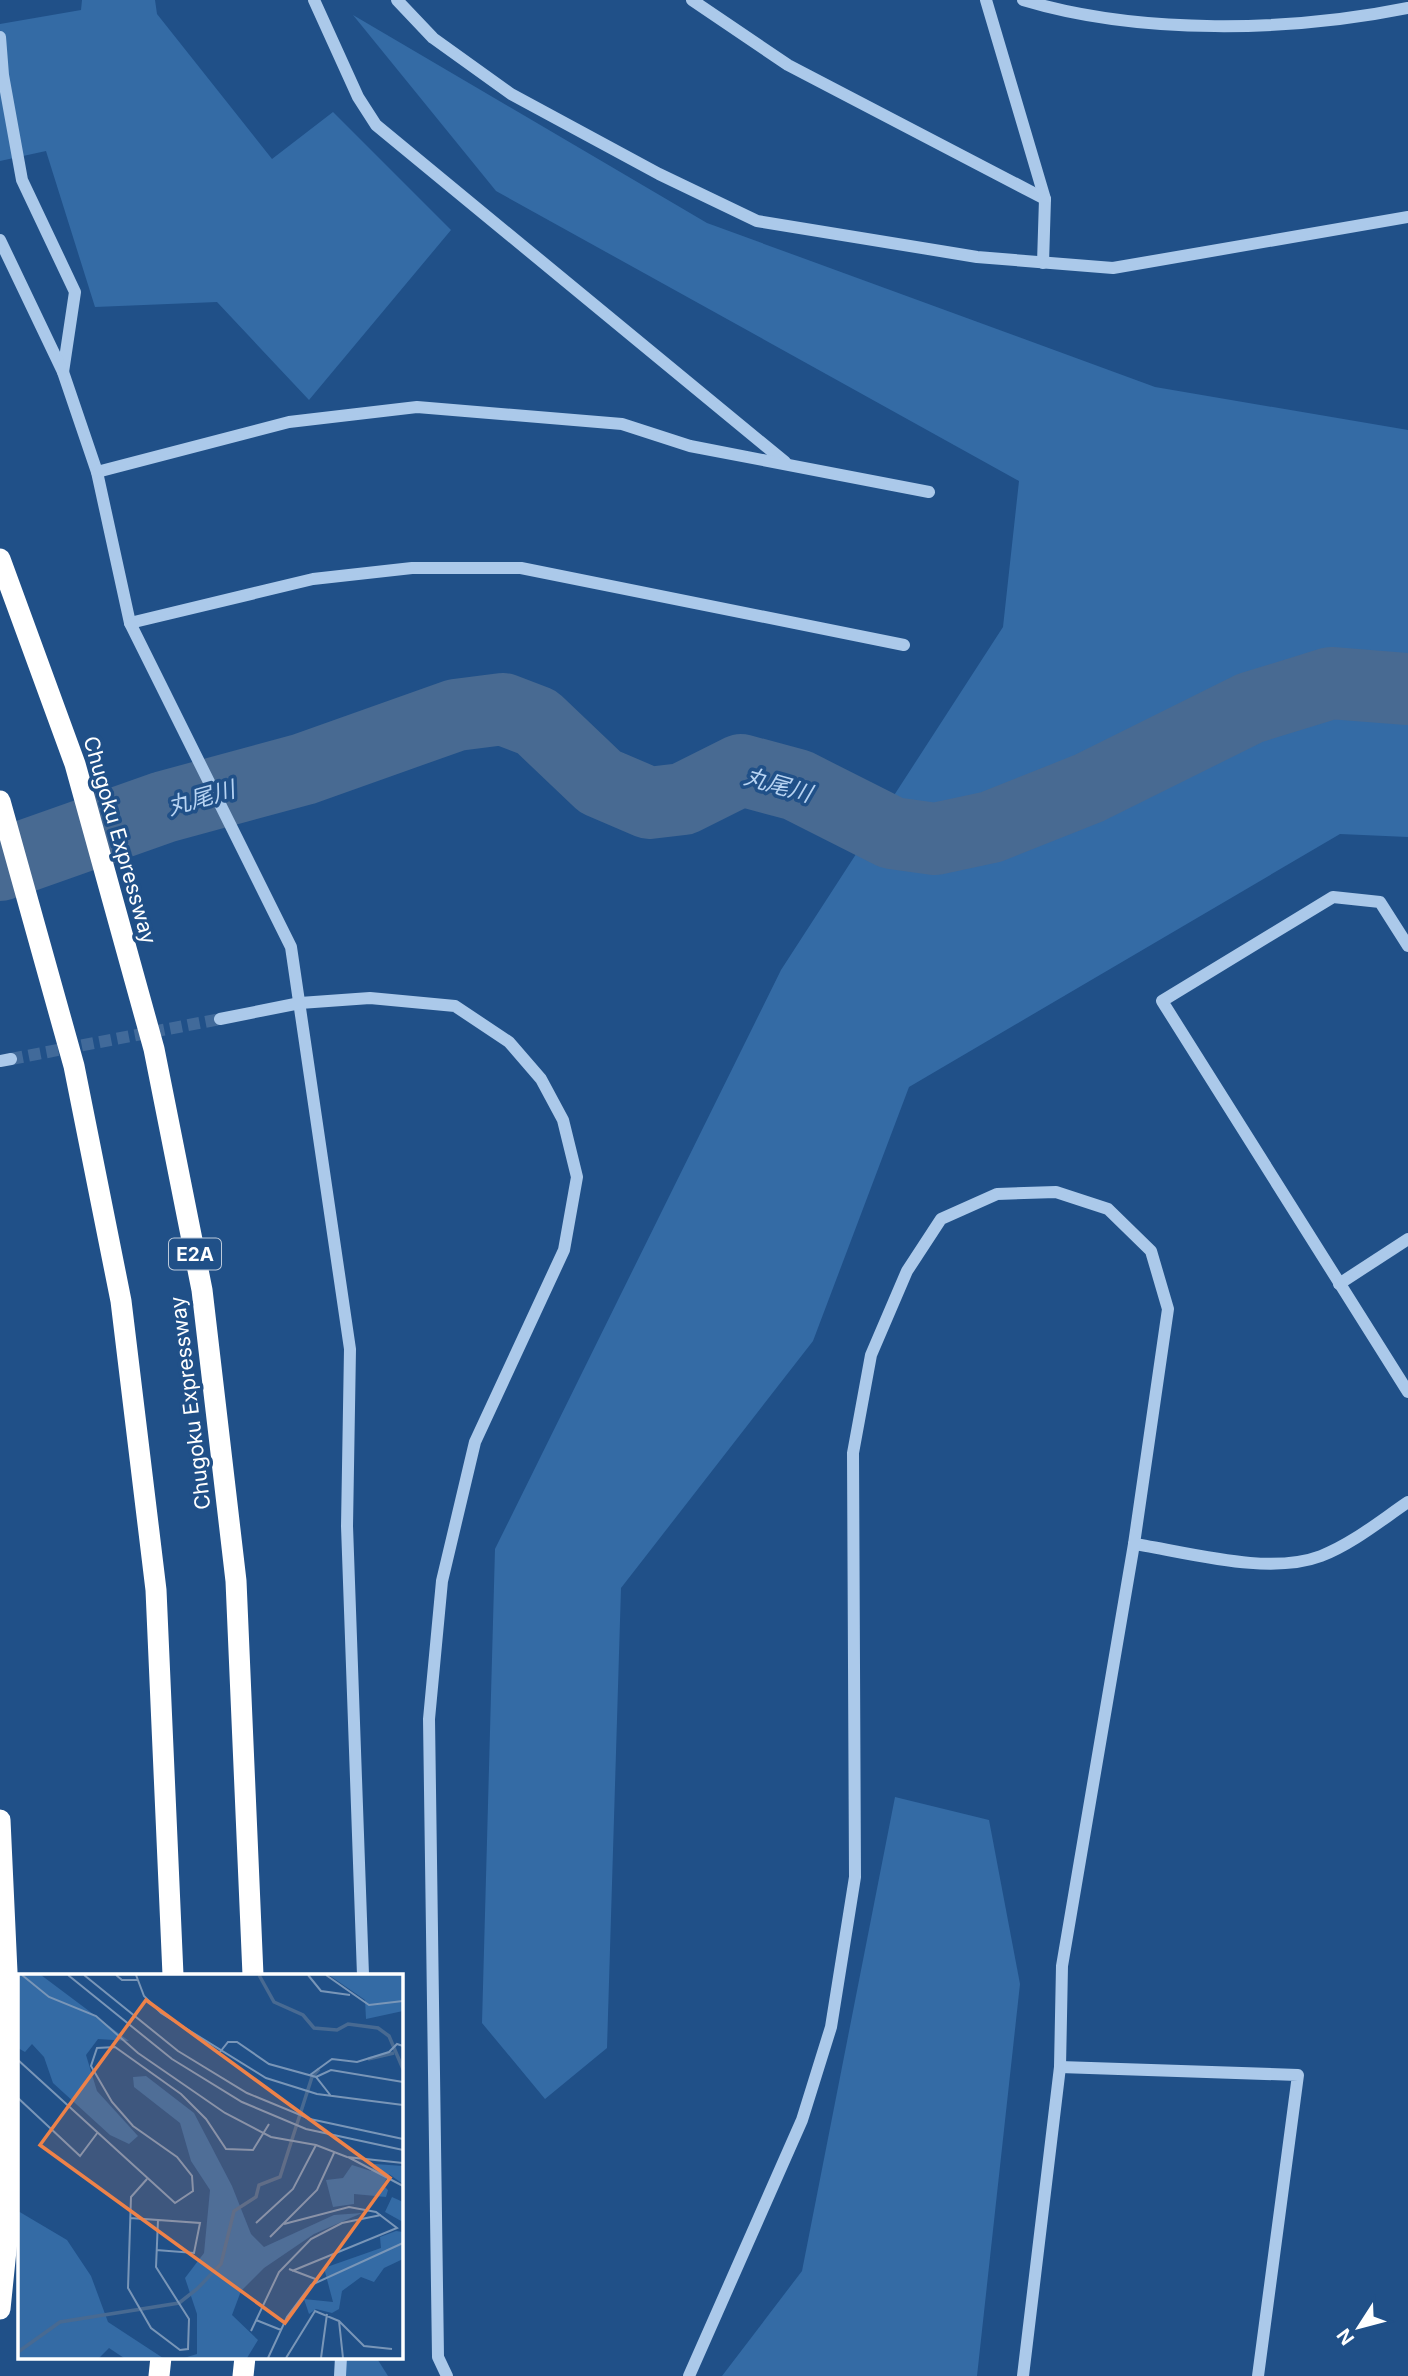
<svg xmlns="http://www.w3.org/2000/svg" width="1408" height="2376" font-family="Inter,'Noto Sans JP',sans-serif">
  <rect width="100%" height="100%" fill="#205088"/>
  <!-- green -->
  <g fill="#346ba5">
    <path d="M 82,0 L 155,0 L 157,14 L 272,159 L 333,112 L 451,230 L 309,400 L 217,302 L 95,307 L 46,151 L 0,161 L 0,24 L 81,10 Z"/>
    <path d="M 353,15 L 707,223 L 1155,387 L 1408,430 L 1408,837 L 1340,834 L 909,1087 L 813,1341 L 621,1588 L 607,2048 L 545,2099 L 482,2023 L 495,1549 L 781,970 L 1003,627 L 1019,481 L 496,191 Z"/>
    <path d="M 895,1797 L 989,1820 L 1020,1984 L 977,2376 L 722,2376 L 802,2271 Z"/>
    <path d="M 336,2357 L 376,2357 L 388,2376 L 336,2376 Z"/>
  </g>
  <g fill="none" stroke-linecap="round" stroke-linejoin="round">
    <!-- river -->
    <path stroke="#486a92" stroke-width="72" d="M 0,865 L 164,807 L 304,769 L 456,715 L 503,709 L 537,722 L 600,782 L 649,803 L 683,799 L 741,770 L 797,785 L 892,833 L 935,839 L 991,827 L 1089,788 L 1250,708 L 1331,683 L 1408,689"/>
    <!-- minor-tunnel -->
    <path stroke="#416a9a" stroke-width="12" stroke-dasharray="12 6" stroke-linecap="butt" d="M 11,1059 L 220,1019"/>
    <!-- minor -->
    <g stroke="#abc9ea" stroke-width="12">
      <path d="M 314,0 L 358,97 L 376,125 L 785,462"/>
      <path d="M 397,0 L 433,38 L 511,94 L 659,174 L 757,221 L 977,257 L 1113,268 L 1408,217"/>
      <path d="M 692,0 L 788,65 L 1045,199"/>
      <path d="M 986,0 L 1045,199 L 1043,263"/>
      <path d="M 1023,0 C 1139,35 1290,32 1408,8"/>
      <path d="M 0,37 L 3,75 L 22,180 L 75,292 L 63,372"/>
      <path d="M 0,240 L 63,372 L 97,472 L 130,623 L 291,947 L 350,1349 L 347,1526 L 363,1975"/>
      <path d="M 97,472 L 289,422 L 417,407 L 622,424 L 690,446 L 929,492"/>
      <path d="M 130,623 L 313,579 L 412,568 L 521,568 L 904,645"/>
      <path d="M 1408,946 L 1380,902 L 1333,897 L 1162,1001 L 1408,1392"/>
      <path d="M 220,1019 L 300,1003 L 370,998 L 455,1006 L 509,1042 L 541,1079 L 563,1120 L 577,1177 L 564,1250 L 475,1442 L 442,1581 L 429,1719 L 438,2357 L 447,2376"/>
      <path d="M 0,1061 L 11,1059"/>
      <path d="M 1339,1284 L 1408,1239"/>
      <path d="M 1134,1544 C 1188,1552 1268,1576 1321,1556 C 1352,1544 1380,1521 1408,1502"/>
      <path d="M 1060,2067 L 1298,2075 L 1258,2376"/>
      <path d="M 340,2376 L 341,2357"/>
      <path d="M 689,2376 L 802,2120 L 831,2027 L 855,1877 L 853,1453 L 871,1355 L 907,1271 L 941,1219 L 997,1194 L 1056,1192 L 1108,1209 L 1151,1251 L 1168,1309 L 1134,1544 L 1062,1966 L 1060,2067 L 1023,2376"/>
    </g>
    <!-- highway -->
    <g stroke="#fff" stroke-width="21">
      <path d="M 0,559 L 75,764 L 154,1049 L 202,1290 L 236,1581 L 253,1975"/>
      <path d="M 0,801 L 74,1066 L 121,1301 L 156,1590 L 173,1975"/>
      <path d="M 0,1820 L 8,1994 L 9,2221 L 0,2309"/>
      <path d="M 159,2376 L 161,2357"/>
      <path d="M 243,2376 L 245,2357"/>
    </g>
  </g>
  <g text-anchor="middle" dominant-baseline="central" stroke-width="7" stroke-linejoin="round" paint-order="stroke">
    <!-- shield labels -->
    <rect fill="#205088" stroke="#bccadb" stroke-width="2" x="169" y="1238.5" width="52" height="31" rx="5"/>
    <g font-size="19" font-weight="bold" fill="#fff">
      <text x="195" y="1254">E2A</text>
    </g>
    <!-- street labels -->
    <g font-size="21" fill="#fff" stroke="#205088">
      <text transform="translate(120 840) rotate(74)">Chugoku Expressway</text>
      <text transform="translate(190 1403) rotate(-97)">Chugoku Expressway</text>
    </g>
    <!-- water labels -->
    <g font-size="23" font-style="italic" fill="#b7d3f2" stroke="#205088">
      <text transform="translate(778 785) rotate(16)">丸尾川</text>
      <text transform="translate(201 798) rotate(-16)">丸尾川</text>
    </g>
  </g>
  <!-- overview -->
  <g transform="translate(18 1974)">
    <rect width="385" height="385" fill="#205088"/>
    <path d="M 0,1 L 23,1 L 111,67 L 80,65 L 68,81 L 79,117 L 120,162 L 111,170 L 92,161 L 35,109 L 26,83 L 14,70 L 7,78 L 0,74 ZM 311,1 L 385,1 L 385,37 L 348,45 L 347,26 ZM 128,102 L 176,139 L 214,212 L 233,260 L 246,273 L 316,241 L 344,239 L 296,260 L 246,294 L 223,317 L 214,341 L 240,366 L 229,384 L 166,384 L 179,380 L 179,340 L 167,304 L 186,279 L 192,216 L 173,187 L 162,149 L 116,113 L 115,103 ZM 357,190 L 385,192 L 385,210 L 371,200 L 365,211 L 370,216 L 368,223 L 336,220 L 336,230 L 315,233 L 308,206 L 325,204 L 334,191 L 353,197 ZM 374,223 L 385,228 L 385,248 L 367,238 ZM 0,237 L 49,266 L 73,302 L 90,348 L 145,384 L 106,384 L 91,374 L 81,384 L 0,384 ZM 378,257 L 385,258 L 385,285 L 366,294 L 356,308 L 343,303 L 324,317 L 321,335 L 314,339 L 298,335 L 291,340 L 286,325 L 315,328 L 306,294 L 363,274 L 362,263 Z" fill="#346ba5"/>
    <path fill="none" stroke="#486a92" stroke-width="3.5" d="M 241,1 L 256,28 L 285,41 L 296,54 L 319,56 L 330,50 L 360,54 L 371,62 L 385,95M 350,85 L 376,79M 0,378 L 42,348 L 161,329 L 179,315 L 203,290 L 216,237 L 238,223 L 241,211 L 262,203 L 294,103 L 301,95"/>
    <path fill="none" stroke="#7996b8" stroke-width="2" d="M 4,1 L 31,23 L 78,42 L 120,79 L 207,139 L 253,163 L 298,171 L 329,183 L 385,189M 50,1 L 154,85 L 224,128 L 288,155 L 385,176M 66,1 L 160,77 L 229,119 L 292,145 L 385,165M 98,1 L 104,6 L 119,6M 118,1 L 126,22 L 143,39 L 248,104 L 299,120 L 385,131M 290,1 L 303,17 L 332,21M 308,1 L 351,31 L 385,27M 202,78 L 210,68 L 219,68 L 251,90 L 298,103 L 313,122M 0,86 L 157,229 L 175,217 L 174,202 L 159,183 L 115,152 L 94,128 L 73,92 L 79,74 L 97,73 L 163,120 L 188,145 L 208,175 L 235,176 L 251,150M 292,101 L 314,85 L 339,88 L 371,78 L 379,70 L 385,72M 298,103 L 313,96 L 385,108M 0,124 L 62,182 L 80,158M 330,183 L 385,212M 129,205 L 113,223 L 110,314 L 133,354 L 162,376 L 170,375 L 171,345 L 138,293 L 140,246M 112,244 L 182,249 L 176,279 L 138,276M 238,249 L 275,215 L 298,171M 266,250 L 331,233 L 358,238 L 379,254 L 274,297M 252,263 L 299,216 L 316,179M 271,295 L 300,306M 238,346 L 263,356M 321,347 L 346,372 L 374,375M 233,357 L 261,298 L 293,265 L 324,249 L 363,241M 250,384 L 269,343 L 293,311 L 385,269M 268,384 L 297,337 L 321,347 L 325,384M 303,384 L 309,340"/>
    <path fill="#ee8249" fill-opacity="0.15" stroke="#ee8249" stroke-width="3.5" d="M 128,26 L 372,204 L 267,349 L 22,171 Z"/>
    <rect width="385" height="385" fill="none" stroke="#fff" stroke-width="3.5"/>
  </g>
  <!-- north arrow -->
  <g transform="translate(1359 2327) rotate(234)" stroke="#205088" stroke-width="5" paint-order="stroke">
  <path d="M0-5L12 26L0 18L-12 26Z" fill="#ffffff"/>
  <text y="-10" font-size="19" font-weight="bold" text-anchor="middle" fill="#ffffff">N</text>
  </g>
</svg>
